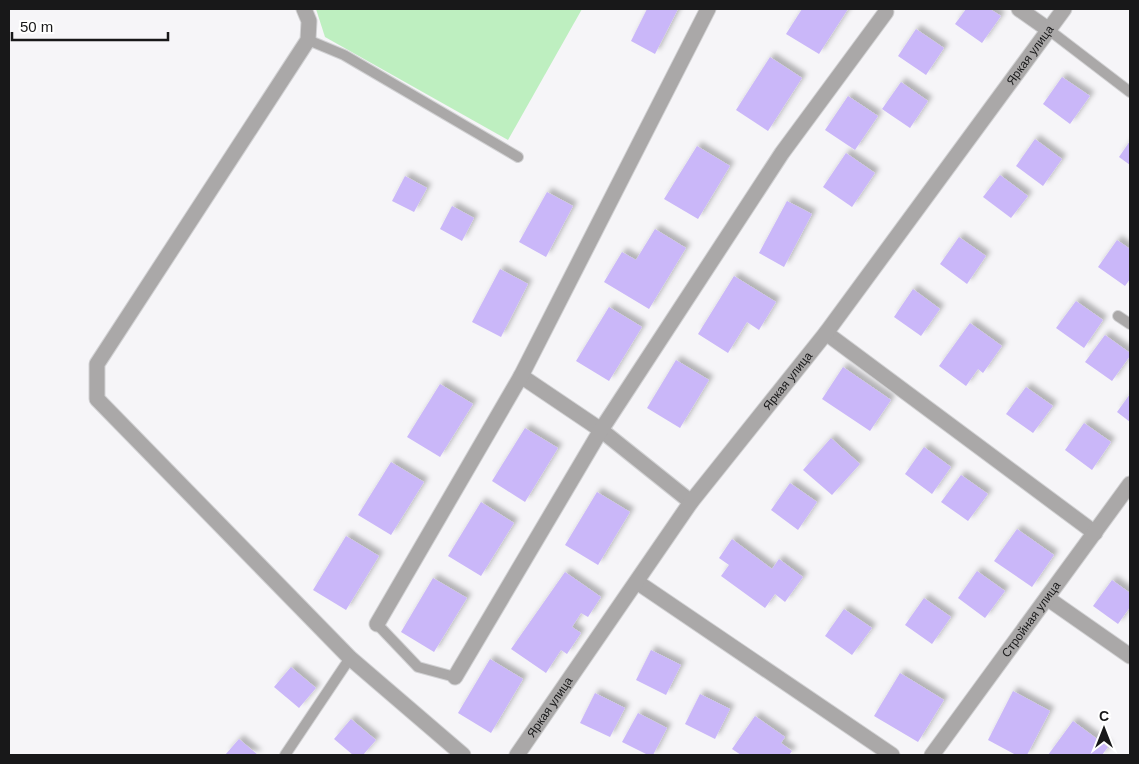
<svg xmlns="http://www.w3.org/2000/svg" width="1139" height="764" font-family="Helvetica,sans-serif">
  <defs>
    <filter id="shadow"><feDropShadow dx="4.5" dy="-4.5" stdDeviation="2.5" flood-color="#0004"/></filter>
  </defs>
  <rect width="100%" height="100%" fill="#f6f5f8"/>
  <!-- green -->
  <path fill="#beefc0" d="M 316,9 L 582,9 L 508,140 L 325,37 Z"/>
  <!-- building -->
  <g fill="#cab7f9" filter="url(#shadow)">
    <path d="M 647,9 L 678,9 L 655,54 L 631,41 Z"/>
    <path d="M 802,9 L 848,9 L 819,54 L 786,34 Z"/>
    <path d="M 966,9 L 990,9 L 1001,16 L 982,43 L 955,24 Z"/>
    <path d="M 916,29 L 944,48 L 926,75 L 898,56 Z"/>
    <path d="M 770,57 L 802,78 L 768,131 L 736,110 Z"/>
    <path d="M 1062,77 L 1090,96 L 1070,124 L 1043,104 Z"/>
    <path d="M 901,82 L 928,101 L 910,128 L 882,109 Z"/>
    <path d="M 848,96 L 878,116 L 855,150 L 825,130 Z"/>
    <path d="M 1035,139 L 1062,159 L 1043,186 L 1016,166 Z"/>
    <path d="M 1130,141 L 1130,165 L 1119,157 Z"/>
    <path d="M 697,146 L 730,166 L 698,219 L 664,199 Z"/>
    <path d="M 846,153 L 875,173 L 852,207 L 823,187 Z"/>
    <path d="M 1000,175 L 1028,196 L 1011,218 L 983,197 Z"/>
    <path d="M 405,176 L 427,188 L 414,212 L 392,201 Z"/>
    <path d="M 547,192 L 573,206 L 546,257 L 519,242 Z"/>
    <path d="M 787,201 L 812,214 L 784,267 L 759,253 Z"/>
    <path d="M 452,206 L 474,218 L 462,241 L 440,229 Z"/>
    <path d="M 655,229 L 686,248 L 649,309 L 604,282 L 622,252 L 636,260 Z"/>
    <path d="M 959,237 L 986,256 L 967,284 L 940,264 Z"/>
    <path d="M 1117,240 L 1130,249 L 1130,279 L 1125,286 L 1098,267 Z"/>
    <path d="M 500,269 L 528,284 L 501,337 L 472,322 Z"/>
    <path d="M 734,276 L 776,302 L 759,330 L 747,322 L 728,353 L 698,334 Z"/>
    <path d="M 913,289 L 940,309 L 921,336 L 894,317 Z"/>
    <path d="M 1076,301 L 1103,320 L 1084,348 L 1056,328 Z"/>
    <path d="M 609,307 L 642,327 L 609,381 L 576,361 Z"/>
    <path d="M 970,323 L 1002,346 L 983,373 L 978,369 L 966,386 L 939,366 Z"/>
    <path d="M 1105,335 L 1130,353 L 1130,356 L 1112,381 L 1085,362 Z"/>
    <path d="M 676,360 L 709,380 L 680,428 L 647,408 Z"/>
    <path d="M 843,367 L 891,400 L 870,431 L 822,399 Z"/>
    <path d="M 440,384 L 473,404 L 440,457 L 407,437 Z"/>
    <path d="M 1026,387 L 1053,406 L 1033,433 L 1006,414 Z"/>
    <path d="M 1130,394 L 1130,422 L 1117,412 Z"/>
    <path d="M 1084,423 L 1111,442 L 1092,470 L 1065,450 Z"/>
    <path d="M 525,428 L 558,448 L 525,502 L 492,481 Z"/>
    <path d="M 831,438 L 860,464 L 832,495 L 803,470 Z"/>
    <path d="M 924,447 L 951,467 L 932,494 L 905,474 Z"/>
    <path d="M 391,462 L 424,482 L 391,535 L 358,515 Z"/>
    <path d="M 961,475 L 988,494 L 968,521 L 941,502 Z"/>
    <path d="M 790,483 L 817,502 L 798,530 L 771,510 Z"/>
    <path d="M 597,492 L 630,512 L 598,565 L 565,545 Z"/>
    <path d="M 481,502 L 514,523 L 481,576 L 448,556 Z"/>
    <path d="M 1017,529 L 1054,555 L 1032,587 L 994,561 Z"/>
    <path d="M 346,536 L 379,556 L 346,610 L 313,590 Z"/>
    <path d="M 732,539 L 772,569 L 779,559 L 803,577 L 785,602 L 775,594 L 765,608 L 721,576 L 729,565 L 719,558 Z"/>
    <path d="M 977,571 L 1005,591 L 985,618 L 958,598 Z"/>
    <path d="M 565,572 L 601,597 L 588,617 L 581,613 L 572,627 L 581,633 L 567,654 L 561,650 L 546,673 L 511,649 Z"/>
    <path d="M 433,578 L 467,598 L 434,652 L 401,632 Z"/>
    <path d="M 1112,580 L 1130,593 L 1130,607 L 1118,624 L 1093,606 Z"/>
    <path d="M 924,598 L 951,617 L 932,644 L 905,625 Z"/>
    <path d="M 844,609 L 872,628 L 852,655 L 825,636 Z"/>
    <path d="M 651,650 L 681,665 L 666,695 L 636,680 Z"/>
    <path d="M 490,659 L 523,679 L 491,733 L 458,713 Z"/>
    <path d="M 291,667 L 316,688 L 299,708 L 274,687 Z"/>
    <path d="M 900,673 L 944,700 L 918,742 L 874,716 Z"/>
    <path d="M 1013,691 L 1050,711 L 1027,755 L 1016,755 L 988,740 Z"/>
    <path d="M 595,693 L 625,708 L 610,737 L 580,723 Z"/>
    <path d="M 700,694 L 730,709 L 715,739 L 685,724 Z"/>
    <path d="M 638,713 L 667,728 L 653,755 L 648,755 L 622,742 Z"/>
    <path d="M 755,716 L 785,737 L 781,743 L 792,751 L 789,755 L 741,755 L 732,749 Z"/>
    <path d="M 351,719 L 376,740 L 363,755 L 353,755 L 334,739 Z"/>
    <path d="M 1073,721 L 1108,747 L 1102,755 L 1048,755 Z"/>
    <path d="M 239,739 L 258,755 L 225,755 Z"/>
  </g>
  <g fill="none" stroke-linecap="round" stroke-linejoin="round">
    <defs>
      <g id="lane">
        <path d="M 1049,30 L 1130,92"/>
        <path d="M 308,40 L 344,55 L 518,157"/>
        <path d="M 1118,316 L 1130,324"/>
        <path d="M 377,624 L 418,667 L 455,677"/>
        <path d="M 285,755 L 350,658"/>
      </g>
      <g id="street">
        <path d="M 304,9 L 309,21 L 308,40 L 97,364 L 97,399 L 350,658 L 463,755"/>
        <path d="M 1019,9 L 1049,30"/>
        <path d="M 826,333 L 1095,533"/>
        <path d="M 521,376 L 601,430 L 691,502"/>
        <path d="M 637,582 L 892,755"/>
        <path d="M 1047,598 L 1130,656"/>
        <path d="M 377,624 L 521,376 L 708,9"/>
        <path d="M 455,677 L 601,430 L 782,153 L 886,12"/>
        <path id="s1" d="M 517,755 L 691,502 L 826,333 L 1064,9"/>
        <path id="s2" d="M 932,755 L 1130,484"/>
      </g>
    </defs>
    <!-- lane casing -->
    <use href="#lane" stroke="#d2d2d4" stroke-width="12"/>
    <!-- street casing -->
    <use href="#street" stroke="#d2d2d4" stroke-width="17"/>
    <!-- lane -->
    <use href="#lane" stroke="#aaa8a8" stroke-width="10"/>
    <!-- street -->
    <use href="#street" stroke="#aaa8a8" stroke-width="15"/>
  </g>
  <g text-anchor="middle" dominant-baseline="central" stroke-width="4" stroke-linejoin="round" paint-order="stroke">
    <!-- street labels -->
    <g font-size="12" fill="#181819" stroke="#fff">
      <text stroke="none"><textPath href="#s1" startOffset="868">Яркая улица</textPath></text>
      <text stroke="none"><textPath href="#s1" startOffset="462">Яркая улица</textPath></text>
      <text stroke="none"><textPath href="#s2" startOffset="168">Стройная улица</textPath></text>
      <text stroke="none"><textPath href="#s1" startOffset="58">Яркая улица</textPath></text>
    </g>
  </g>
  <!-- border -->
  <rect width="1139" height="764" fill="none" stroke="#181819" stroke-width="20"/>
  <!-- north arrow -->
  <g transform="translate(1104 729)" stroke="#ffffff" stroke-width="4" paint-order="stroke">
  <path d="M0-4L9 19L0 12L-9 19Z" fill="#181819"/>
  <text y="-8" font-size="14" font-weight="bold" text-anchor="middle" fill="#181819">С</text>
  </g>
  <!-- scale -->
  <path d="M12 32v8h156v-8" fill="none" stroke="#181819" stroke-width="2.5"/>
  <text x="20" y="32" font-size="15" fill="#181819" stroke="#ffffff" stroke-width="4" paint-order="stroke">50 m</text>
</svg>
